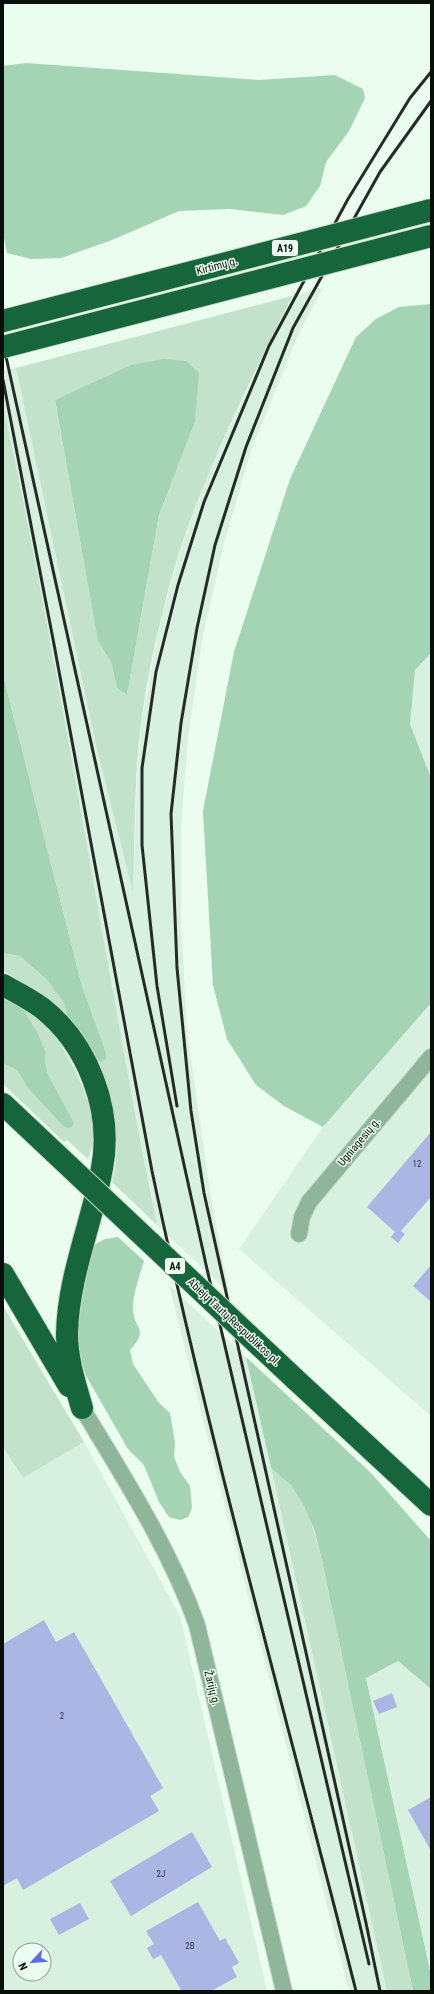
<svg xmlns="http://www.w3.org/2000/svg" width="434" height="1994" font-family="'Roboto Condensed',sans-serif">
  <rect width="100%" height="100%" fill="#eafdef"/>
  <!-- built -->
  <g fill="#d8f0df" fill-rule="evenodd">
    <path d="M 323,288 L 300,331 L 251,450 L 223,548 L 202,640 L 188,738 L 181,827 L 181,922 L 187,1031 L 210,1192 L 229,1293 L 157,1225 L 111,986 L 50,639 L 3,405 L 3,371 L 16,368 L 97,750 L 133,890 L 137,782 L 141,723 L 162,614 L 182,546 L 207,476 L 292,296 Z"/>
    <path d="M 431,653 L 431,778 L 410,724 L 415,670 Z"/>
    <path d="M 431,1003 L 431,1416 L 239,1249 L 323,1127 Z"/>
    <path d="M 169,1285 L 246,1357 L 387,1991 L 349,1991 Z"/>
    <path d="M 84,1442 L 180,1616 L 267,1991 L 3,1991 L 3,1447 L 23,1478 ZM 20,1950 L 44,1950 L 44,1974 L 20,1974 Z"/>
    <path d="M 398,1661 L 431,1689 L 431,1975 L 366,1677 Z"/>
  </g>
  <!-- green -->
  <g fill="#c3e2cc" fill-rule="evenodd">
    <path d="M 292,296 C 242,399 188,502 162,615 C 153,650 146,687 141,723 C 134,778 135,836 133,892 L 97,750 L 16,368 ZM 55,401 L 195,422 L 159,515 L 127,695 L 117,688 L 111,662 L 98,640 Z"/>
    <path d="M 3,405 C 62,677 102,953 157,1225 L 112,1182 C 124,1138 109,1100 95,1059 L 106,1053 L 82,986 L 3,675 Z"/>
    <path d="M 3,953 L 20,956 L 48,981 L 64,1003 L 67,1016 C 48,997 27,984 3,971 Z"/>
    <path d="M 22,1008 C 26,1010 33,1011 36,1014 C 62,1037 89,1092 94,1127 C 95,1138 92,1149 88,1159 L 67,1140 L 64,1142 L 3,1084 L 3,1063 L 18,1071 L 27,1087 L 61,1124 L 74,1123 L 48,1074 L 45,1062 L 46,1053 Z"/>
    <path d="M 3,1306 L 84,1442 L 23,1478 L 3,1447 Z"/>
    <path d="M 271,1468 C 277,1473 284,1478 290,1484 C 308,1502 314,1533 321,1556 L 413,1991 L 387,1991 Z"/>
  </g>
  <!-- forest -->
  <g fill="#a4d4b3">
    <path d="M 26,63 L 258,80 L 335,75 L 363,89 L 365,98 L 349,131 L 326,162 L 320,186 L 306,206 L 283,215 L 230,209 L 179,211 L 112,240 L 61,258 L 31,259 L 7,253 L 3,233 L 3,66 Z"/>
    <path d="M 431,304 L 431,653 L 415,670 L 410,724 L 431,778 L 431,1003 L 323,1127 L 284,1106 L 256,1085 L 227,1039 L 213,985 L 203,811 L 234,652 L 290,479 L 356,337 L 376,319 L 399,307 Z"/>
    <path d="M 163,359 L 186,361 L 199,373 L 195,422 L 159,515 L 127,695 L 117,688 L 111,662 L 98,641 L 55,400 L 131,365 Z"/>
    <path d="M 3,675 L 82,986 L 106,1053 L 106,1059 L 101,1062 L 95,1059 L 67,1016 L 64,1003 L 48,981 L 20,956 L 3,953 Z"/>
    <path d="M 3,993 L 22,1008 L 37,1032 L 46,1053 L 45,1062 L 48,1074 L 74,1123 L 72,1127 L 68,1128 L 61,1124 L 27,1087 L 18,1071 L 3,1063 Z"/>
    <path d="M 118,1237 L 144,1261 C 140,1274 132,1296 133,1310 C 134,1330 150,1328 130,1350 L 133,1364 L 159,1403 L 170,1413 L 175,1443 L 174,1457 L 180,1472 L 190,1486 L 192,1508 L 188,1517 L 180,1520 L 169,1517 L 159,1502 L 144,1465 L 128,1449 L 85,1374 L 78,1346 L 76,1315 L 92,1246 L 105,1239 Z"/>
    <path d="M 246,1357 L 372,1474 L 431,1541 L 431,1689 L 398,1661 L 366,1678 L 431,1975 L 431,1991 L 413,1991 L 321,1556 L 314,1529 L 304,1506 L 291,1485 L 271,1468 Z"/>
  </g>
  <!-- building -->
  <g fill="#acb6e5">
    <path d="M 431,1132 L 431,1197 L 401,1231 L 405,1234 L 398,1243 L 391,1237 L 395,1232 L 367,1207 Z"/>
    <path d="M 431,1265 L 431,1302 L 413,1286 Z"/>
    <path d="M 44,1620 L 56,1642 L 74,1632 L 163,1788 L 150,1796 L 159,1811 L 23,1890 L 17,1878 L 3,1886 L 3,1644 Z"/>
    <path d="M 392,1693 L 397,1707 L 379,1714 L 373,1701 Z"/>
    <path d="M 431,1797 L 431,1851 L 408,1810 Z"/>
    <path d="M 192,1832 L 212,1867 L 131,1916 L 110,1881 Z"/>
    <path d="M 198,1902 L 220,1941 L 225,1938 L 239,1963 L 232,1967 L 237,1977 L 211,1991 L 179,1991 L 181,1990 L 161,1955 L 153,1959 L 147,1948 L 154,1944 L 146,1931 Z"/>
    <path d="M 80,1903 L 89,1919 L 59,1935 L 50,1919 Z"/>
  </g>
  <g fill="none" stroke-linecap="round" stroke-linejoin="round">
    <defs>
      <g id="minor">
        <path d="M 299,1234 L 302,1217 L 309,1202 L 431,1057"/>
        <path d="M 82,1408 C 124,1478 169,1547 197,1625 L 284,1991"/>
      </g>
      <g id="highway">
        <path d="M 3,321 L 138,286"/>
        <path d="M 3,985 C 16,992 30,999 42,1008 C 88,1044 113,1110 102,1168 C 92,1223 68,1277 67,1334 C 67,1359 75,1384 82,1408"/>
        <path d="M 3,1104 L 55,1153"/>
        <path d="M 3,1274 L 69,1386"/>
        <path d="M 295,1379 L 431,1505"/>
      </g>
    </defs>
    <!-- minor casing -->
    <use href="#minor" stroke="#c6d7ca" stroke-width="18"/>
    <!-- highway casing -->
    <use href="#highway" stroke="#c6d7ca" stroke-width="24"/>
    <!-- minor -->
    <use href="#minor" stroke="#8fb69b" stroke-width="16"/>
    <!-- highway -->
    <use href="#highway" stroke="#17663b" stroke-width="22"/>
    <!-- rail -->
    <g stroke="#252c27" stroke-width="3">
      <path d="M 3,343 L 207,1269 L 369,1964"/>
      <path d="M 3,380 L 53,639 L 152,1171 C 210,1447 287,1718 356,1991"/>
      <path d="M 177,1106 L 157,986 L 142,845 L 142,768 L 156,672 L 178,585 L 204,502 L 269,346 L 348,199 L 410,98 L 431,72"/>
      <path d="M 380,1991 L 366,1923 L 204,1193 L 191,1111 L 177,968 L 171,814 L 181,723 L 197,628 L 215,545 L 246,447 L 293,328 L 380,172 L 431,101"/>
    </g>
    <defs>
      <g id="highway-bridge">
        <path d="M 138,286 L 431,210"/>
        <path d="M 3,347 L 431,236"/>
        <path d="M 55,1153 L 295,1379"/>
      </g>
    </defs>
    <!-- highway-bridge casing -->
    <use href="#highway-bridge" stroke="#c6d7ca" stroke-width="24" stroke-linecap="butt"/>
    <!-- highway-bridge -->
    <use href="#highway-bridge" stroke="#17663b" stroke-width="22"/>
  </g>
  <g text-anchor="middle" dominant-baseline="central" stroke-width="3" stroke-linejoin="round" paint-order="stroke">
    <!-- number labels -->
    <g font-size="9" fill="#313841">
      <text x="417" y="1164">12</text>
      <text x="62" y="1716">2</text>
      <text x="161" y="1874">2J</text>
      <text x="190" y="1946">2B</text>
    </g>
    <!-- shield labels -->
    <g fill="#eafdef" stroke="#4c564f" stroke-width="1">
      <rect x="272" y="240" width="26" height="16" rx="3"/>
      <rect x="165" y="1258" width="20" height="16" rx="3"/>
    </g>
    <g font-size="10" font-weight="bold" fill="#080e0a">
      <text x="285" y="248">A19</text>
      <text x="175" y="1266">A4</text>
    </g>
    <!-- street labels -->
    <g font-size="11" fill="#080e0a" stroke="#eafdef">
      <text transform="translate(217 266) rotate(-15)">Kirtimų g.</text>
      <text transform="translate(359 1142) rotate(-50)">Ugniagesių g.</text>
      <text transform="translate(234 1322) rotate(43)">Abiejų Tautų Respublikos pl.</text>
      <text transform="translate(212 1688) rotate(76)">Žarijų g.</text>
    </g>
  </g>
  <!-- border -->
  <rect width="434" height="1994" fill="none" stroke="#080e0a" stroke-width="8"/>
  <!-- north arrow -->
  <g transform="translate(32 1962) rotate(244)"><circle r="19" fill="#eafdef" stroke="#909d93"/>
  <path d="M0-3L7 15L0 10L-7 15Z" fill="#5f6be3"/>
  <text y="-6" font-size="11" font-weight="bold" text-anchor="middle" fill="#080e0a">N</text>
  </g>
</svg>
